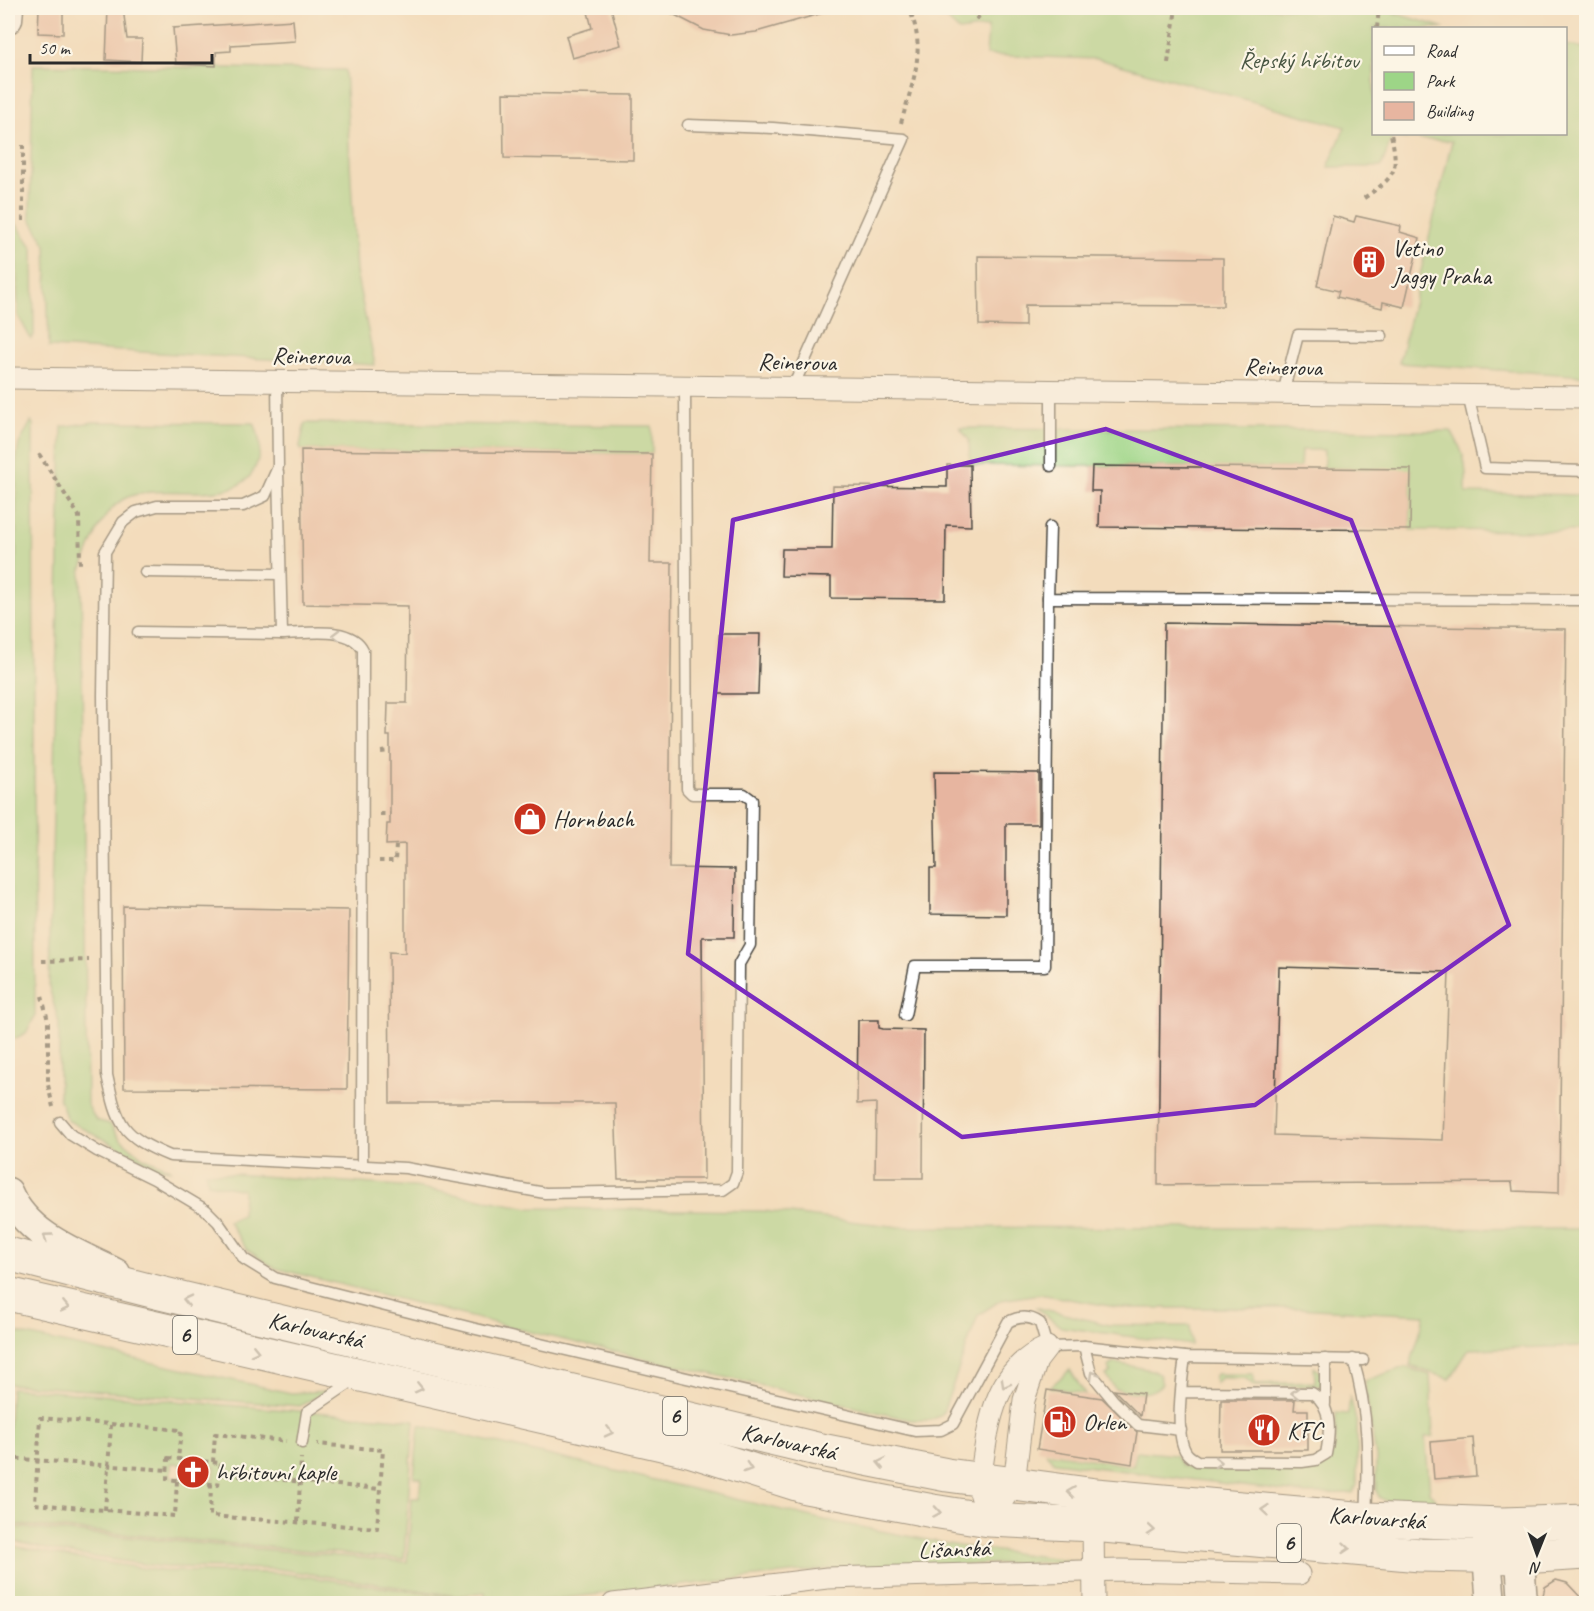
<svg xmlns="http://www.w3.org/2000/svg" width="1594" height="1611" font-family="Caveat,sans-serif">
  <rect width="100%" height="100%" fill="#fcf5e5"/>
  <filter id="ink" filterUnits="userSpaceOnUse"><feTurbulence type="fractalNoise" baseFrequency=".0167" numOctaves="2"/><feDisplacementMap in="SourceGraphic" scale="12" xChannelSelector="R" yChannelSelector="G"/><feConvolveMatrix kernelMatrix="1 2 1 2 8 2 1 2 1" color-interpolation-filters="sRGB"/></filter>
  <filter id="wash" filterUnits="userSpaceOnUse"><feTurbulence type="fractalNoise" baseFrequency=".008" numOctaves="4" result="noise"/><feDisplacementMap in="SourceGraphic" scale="24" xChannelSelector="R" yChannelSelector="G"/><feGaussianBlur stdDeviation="1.35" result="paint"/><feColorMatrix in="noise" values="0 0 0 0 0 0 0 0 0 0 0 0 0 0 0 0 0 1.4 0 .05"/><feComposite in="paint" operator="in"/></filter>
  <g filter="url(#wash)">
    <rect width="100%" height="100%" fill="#f3dcbc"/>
    <!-- green -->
    <g fill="#9dd587" stroke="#648059" stroke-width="1.5" fill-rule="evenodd">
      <path d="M 935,8 L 1377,8 L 1445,28 L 1374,28 L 1374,134 L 1566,134 L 1566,45 L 1586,48 L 1586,376 L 1399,363 L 1452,141 L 1392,138 L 1381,167 L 1328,167 L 1345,127 L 1098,59 L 986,55 L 988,27 L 959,31 Z"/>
      <path d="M 33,65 L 345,70 L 356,272 L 375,365 L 49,347 L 46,245 L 30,217 Z"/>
      <path d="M 15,222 L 33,248 L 34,335 L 31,339 L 18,315 Z"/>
      <path d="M 31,422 L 33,424 L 35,1016 L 26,1033 L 8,1042 L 8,644 L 16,587 L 16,462 L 19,444 Z"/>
      <path d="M 94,422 L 254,423 C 260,436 262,449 257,463 C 240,514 160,477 122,500 C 99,515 92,546 81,570 L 87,1104 L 96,1120 L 110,1124 L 120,1139 L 143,1157 L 172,1170 L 157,1168 L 67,1120 L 59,1097 L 59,1023 L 49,987 L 62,427 Z"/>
      <path d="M 305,423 L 652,426 L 652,454 L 301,450 L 300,446 Z"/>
      <path d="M 960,428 L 1451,431 C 1465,452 1467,468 1466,493 L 1586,495 L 1586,531 L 1410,530 L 1411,470 L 1324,468 L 1324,450 L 1301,450 L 1300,468 L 970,465 L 969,440 Z"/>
      <path d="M 206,1172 L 415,1187 L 530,1208 L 764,1211 L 900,1227 L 1586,1229 L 1586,1346 L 1469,1349 L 1450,1379 L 1410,1366 L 1425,1315 L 1296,1308 L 1122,1308 L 1039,1294 L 1001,1300 L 978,1315 L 942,1415 L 931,1420 L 911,1420 L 547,1336 L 275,1268 L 247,1250 L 228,1221 L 242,1215 L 243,1190 L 208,1183 Z"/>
      <path d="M 1035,1307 L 1109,1325 L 1190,1326 L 1191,1345 L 1061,1327 Z"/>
      <path d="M 8,1331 L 291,1393 L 327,1391 L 300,1406 L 8,1384 Z"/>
      <path d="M 1115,1363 L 1152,1370 L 1159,1374 L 1162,1384 C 1148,1398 1133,1392 1115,1389 L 1106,1375 L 1111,1372 L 1108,1367 L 1110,1365 Z"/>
      <path d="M 1314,1367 L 1322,1373 L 1322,1386 L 1254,1386 L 1245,1378 L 1220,1378 L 1216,1383 L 1214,1378 L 1216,1374 L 1253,1374 L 1255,1384 L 1315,1382 Z"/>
      <path d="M 1405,1367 L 1430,1375 L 1433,1436 L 1425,1437 L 1430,1492 L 1438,1504 L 1386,1501 L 1379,1497 L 1376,1490 L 1376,1457 L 1364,1381 Z"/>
      <path d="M 1070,1370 L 1085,1394 L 1050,1387 Z"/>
      <path d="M 11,1388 L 414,1420 L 404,1559 L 8,1524 L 8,1439 ZM 171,1463 L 215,1467 L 214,1481 L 171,1477 Z"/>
      <path d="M 1350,1396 L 1357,1425 L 1357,1485 L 1353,1493 L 1306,1494 L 1054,1462 L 1045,1452 L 1133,1466 L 1137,1451 L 1175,1455 L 1182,1466 L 1205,1470 L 1313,1470 C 1341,1456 1335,1441 1336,1413 L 1348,1414 Z"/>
      <path d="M 419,1425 L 829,1521 L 959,1546 L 1077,1561 L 828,1569 L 518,1603 L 486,1604 L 485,1592 L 457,1596 L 278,1569 L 164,1567 L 64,1553 L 12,1541 L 13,1527 L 407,1562 L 412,1498 L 419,1498 L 421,1478 L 414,1477 Z"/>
      <path d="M 8,1529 L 9,1545 L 67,1557 L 163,1571 L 280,1573 L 459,1598 L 460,1603 L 62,1604 L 8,1600 Z"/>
    </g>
    <g id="blocks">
      <!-- building -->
      <g fill="#e7b5a0" fill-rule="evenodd">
        <path d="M 39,8 L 63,8 L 63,34 L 38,33 Z"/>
        <path d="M 108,8 L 123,8 L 127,39 L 142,39 L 141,62 L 106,60 Z"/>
        <path d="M 587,8 L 611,8 L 621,45 L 572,58 L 566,36 L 592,28 Z"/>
        <path d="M 661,8 L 822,8 L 823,13 L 756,32 L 731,35 L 704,30 Z"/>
        <path d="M 293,20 L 295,41 L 231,45 L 231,51 L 216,52 L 216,66 L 176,64 L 173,28 Z"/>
        <path d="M 503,93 L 633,95 L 633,160 L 504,158 Z"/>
        <path d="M 1333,216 L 1354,222 L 1356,216 L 1401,226 L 1400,232 L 1420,238 L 1404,307 L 1383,302 L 1382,308 L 1337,297 L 1339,291 L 1317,286 Z"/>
        <path d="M 978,256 L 1223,258 L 1223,306 L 1025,305 L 1025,326 L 979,325 Z"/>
        <path d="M 301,450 L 652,454 L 650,563 L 672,563 L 669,868 L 735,869 L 734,937 L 702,937 L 704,1179 L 618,1179 L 615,1103 L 390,1103 L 389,952 L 405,953 L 405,844 L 386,845 L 387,824 L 390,824 L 390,736 L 387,736 L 388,703 L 407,703 L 408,606 L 303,604 Z"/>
        <path d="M 947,465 L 970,465 L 971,526 L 946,525 L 945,599 L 831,598 L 831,577 L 781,576 L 782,549 L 832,549 L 833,486 L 947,487 Z"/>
        <path d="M 1092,466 L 1411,469 L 1410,530 L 1099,527 L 1100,491 L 1091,491 Z"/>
        <path d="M 1164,623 L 1566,629 L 1559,1193 L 1513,1191 L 1512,1182 L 1158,1185 ZM 1279,967 L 1449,972 L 1443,1140 L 1274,1135 Z"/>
        <path d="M 719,634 L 760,634 L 758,694 L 718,694 Z"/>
        <path d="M 934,772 L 1039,773 L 1039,824 L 1006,824 L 1006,915 L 930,914 L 930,868 L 936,868 Z"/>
        <path d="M 123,906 L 349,910 L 347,1089 L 124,1088 Z"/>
        <path d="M 858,1020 L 879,1020 L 879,1028 L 883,1029 L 924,1030 L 923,1178 L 875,1178 L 876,1103 L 857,1104 Z"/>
        <path d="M 1047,1390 L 1102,1398 L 1137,1432 L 1132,1464 L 1037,1449 Z"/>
        <path d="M 1114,1390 L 1143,1394 L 1140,1416 Z"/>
        <path d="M 1221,1400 L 1295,1400 L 1294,1410 L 1308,1410 L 1308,1450 L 1220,1450 Z"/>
        <path d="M 1473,1438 L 1476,1476 L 1434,1479 L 1431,1442 Z"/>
        <path d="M 1556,1580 L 1567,1583 L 1587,1604 L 1541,1604 L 1545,1587 Z"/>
      </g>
    </g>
  </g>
  <g filter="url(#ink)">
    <use href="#blocks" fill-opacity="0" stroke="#494641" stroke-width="1.5"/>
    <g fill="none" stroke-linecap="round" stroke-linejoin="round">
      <defs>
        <g id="service">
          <path d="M 688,125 L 773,128 L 904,139 L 793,387"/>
          <path d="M 277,381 L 278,467 L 265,496 L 243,506 L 157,506 L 136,512 L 123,522 L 105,552 L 103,695 L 107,1075 C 118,1126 121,1135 170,1156 L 406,1168 L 545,1193 L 723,1190 L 733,1183 L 737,1172 L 739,964 L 750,945 L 752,800 L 744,794 L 692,794 L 687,789 L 685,386"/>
          <path d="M 1051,390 L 1051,466"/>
          <path d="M 1283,393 L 1298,335 L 1382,336"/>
          <path d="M 1468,395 L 1485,468 L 1586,471"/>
          <path d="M 278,472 L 282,634 C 305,634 351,625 363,650 L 362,1167"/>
          <path d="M 1050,527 L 1048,598 L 1586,600"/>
          <path d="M 145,572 L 279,574"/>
          <path d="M 138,632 L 282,634"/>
          <path d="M 905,1015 L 915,966 L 1045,966 L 1048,598"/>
          <path d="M 60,1122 L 71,1135 L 97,1151 L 154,1179 L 206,1210 L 218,1222 L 244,1259 L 275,1278 L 476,1329 L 915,1431 L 941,1430 L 953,1424 L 1008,1322 C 1019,1316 1030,1316 1040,1323 L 1047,1347 L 1084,1346 L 1185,1357 L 1363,1360"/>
          <path d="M 1084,1346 L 1091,1373 L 1113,1400 L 1138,1425 L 1181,1430"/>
          <path d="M 1325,1359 L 1325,1404"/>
          <path d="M 1353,1359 C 1369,1413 1369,1460 1366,1516"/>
          <path d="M 1182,1392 L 1312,1393 C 1333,1406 1330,1433 1326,1454 L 1316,1460 L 1302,1462 L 1197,1461 C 1193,1458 1188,1456 1186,1452 C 1174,1434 1182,1379 1185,1357"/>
          <path d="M 302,1443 L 307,1412 L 354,1380"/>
        </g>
        <g id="minor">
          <path d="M 8,378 L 1586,397"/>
          <path d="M 989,1520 L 980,1492 L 980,1481 C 988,1428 992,1370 1047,1347"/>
          <path d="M 989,1520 L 1014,1484 L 1024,1400 L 1037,1361 L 1047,1348"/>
          <path d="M 1093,1525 L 1094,1604"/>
          <path d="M 613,1604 L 827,1578 L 1121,1570 L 1299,1574"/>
        </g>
        <g id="secondary">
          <path d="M 8,19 L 9,8"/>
          <path d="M 8,1192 C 27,1236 76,1253 116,1273"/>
          <path d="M 1491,1604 L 1486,1545 L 1489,1537 L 1502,1524 L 1516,1537 L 1519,1545 L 1523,1604"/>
        </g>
        <g id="primary">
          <path d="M 8,1254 L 156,1292 L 821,1450 L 947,1475 L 1096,1495 L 1366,1519 L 1502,1524 L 1586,1521"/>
          <path d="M 8,1294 L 692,1451 L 806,1487 L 933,1511 L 989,1520 L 1093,1525 L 1420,1555 L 1521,1557 L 1586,1553"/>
        </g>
      </defs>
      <!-- service casing -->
      <use href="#service" stroke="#494641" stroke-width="13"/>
      <!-- minor casing -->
      <use href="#minor" stroke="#494641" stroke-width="23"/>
      <!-- secondary casing -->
      <use href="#secondary" stroke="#494641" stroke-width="31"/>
      <!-- primary casing -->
      <use href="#primary" stroke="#494641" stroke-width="35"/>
      <!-- path -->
      <g stroke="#494641" stroke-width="4" stroke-dasharray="4.5 4.5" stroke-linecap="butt">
        <path d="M 974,8 L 977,18 L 991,8"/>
        <path d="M 1352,8 L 1368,11"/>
        <path d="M 1377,28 L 1379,8"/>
        <path d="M 1168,63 L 1176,8"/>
        <path d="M 901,123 C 913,81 927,50 909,8"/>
        <path d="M 1364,198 C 1396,176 1399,172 1391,134"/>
        <path d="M 23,221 L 23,145"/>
        <path d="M 39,454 L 79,516 L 80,564"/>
        <path d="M 381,752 L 390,751"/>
        <path d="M 380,814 L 390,814"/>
        <path d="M 379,861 L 395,861 L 396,845"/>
        <path d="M 42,961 L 89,960"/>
        <path d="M 42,996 L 48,1021 L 48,1085 L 53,1107"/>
        <path d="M 8,1458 L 167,1470"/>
        <path d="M 168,1458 L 221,1463 L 218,1485 L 167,1479 Z"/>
        <path d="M 213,1462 L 215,1434 L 286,1441"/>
        <path d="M 220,1474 L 380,1489"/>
        <path d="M 177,1481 L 175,1516 L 35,1504 L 40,1418 L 181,1430 L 178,1459"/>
        <path d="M 211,1484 L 210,1516 L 377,1528 L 383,1450 L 317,1444"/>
        <path d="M 105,1510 L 111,1425"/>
        <path d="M 298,1522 L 301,1458"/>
      </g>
      <!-- service -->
      <use href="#service" stroke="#fff" stroke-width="10"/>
      <!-- minor -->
      <use href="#minor" stroke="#fff" stroke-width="21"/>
      <!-- secondary -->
      <use href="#secondary" stroke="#fff" stroke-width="28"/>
      <!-- primary -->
      <use href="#primary" stroke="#fff" stroke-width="33"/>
    </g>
    <!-- one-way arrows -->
    <defs><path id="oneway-chevron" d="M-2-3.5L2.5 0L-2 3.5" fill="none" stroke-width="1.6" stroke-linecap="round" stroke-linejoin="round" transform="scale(1.5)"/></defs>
    <g stroke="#a0a0a0">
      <use href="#oneway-chevron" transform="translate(336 635) rotate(-179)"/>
      <use href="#oneway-chevron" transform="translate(47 1237) rotate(-144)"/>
      <use href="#oneway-chevron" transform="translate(187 1300) rotate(-167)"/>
      <use href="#oneway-chevron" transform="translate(65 1307) rotate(13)"/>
      <use href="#oneway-chevron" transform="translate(255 1351) rotate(13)"/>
      <use href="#oneway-chevron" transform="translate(1094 1375) rotate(-121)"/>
      <use href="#oneway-chevron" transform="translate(1005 1384) rotate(119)"/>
      <use href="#oneway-chevron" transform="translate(419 1388) rotate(13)"/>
      <use href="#oneway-chevron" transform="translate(1295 1393) rotate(-179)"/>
      <use href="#oneway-chevron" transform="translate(609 1432) rotate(13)"/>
      <use href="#oneway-chevron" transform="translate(1218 1462) rotate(1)"/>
      <use href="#oneway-chevron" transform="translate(881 1463) rotate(-168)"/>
      <use href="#oneway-chevron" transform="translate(748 1468) rotate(18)"/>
      <use href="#oneway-chevron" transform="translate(1071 1492) rotate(-172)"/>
      <use href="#oneway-chevron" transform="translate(1265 1510) rotate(-175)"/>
      <use href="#oneway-chevron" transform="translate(937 1512) rotate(9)"/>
      <use href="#oneway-chevron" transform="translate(1151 1530) rotate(5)"/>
      <use href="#oneway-chevron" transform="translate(1346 1548) rotate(5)"/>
    </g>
  </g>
  <!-- marked area -->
  <path d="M0 0H1594V1611H0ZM 1106,429 L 1351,520 L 1509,925 L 1255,1105 L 962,1137 L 688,954 L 733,520 Z" fill="#f3dcbc" fill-opacity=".55" fill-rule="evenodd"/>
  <path fill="none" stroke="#7b2cbf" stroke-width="4.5" stroke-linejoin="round" d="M 1106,429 L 1351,520 L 1509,925 L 1255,1105 L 962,1137 L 688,954 L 733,520 Z"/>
  <!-- icons -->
  <defs>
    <symbol id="building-disc" viewBox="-11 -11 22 22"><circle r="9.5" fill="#c8321e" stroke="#fcf5e5"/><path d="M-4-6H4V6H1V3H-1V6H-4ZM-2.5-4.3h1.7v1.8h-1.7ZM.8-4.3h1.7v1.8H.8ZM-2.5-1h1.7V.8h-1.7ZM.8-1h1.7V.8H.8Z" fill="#fff"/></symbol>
    <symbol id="shop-disc" viewBox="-11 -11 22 22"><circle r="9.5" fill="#c8321e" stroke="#fcf5e5"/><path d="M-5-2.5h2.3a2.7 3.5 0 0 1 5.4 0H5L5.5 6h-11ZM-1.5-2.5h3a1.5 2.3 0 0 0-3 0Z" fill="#fff"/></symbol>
    <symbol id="fuel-disc" viewBox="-11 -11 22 22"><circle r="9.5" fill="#c8321e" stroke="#fcf5e5"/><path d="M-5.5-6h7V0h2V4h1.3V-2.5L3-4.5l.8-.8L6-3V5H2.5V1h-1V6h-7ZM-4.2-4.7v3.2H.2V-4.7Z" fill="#fff"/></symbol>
    <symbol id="restaurant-disc" viewBox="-11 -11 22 22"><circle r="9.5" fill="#c8321e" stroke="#fcf5e5"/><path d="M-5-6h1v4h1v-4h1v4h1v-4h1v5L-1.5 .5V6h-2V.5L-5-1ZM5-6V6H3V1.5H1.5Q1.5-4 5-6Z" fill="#fff"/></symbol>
    <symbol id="church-disc" viewBox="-11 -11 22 22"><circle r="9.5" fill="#c8321e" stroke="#fcf5e5"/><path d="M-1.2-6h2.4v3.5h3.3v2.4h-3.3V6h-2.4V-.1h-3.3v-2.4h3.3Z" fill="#fff"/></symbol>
  </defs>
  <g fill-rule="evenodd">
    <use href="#building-disc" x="1350" y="243" width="38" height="38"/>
    <use href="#shop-disc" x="511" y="800" width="38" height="38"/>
    <use href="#fuel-disc" x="1041" y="1403" width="38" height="38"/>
    <use href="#restaurant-disc" x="1245" y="1411" width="38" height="38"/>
    <use href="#church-disc" x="174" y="1453" width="38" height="38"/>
  </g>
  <g text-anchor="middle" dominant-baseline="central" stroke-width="4.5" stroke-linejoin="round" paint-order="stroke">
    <!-- shield labels -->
    <g fill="#fcf5e5" stroke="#6a6863" stroke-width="1.5">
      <rect x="173" y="1316" width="24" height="38" rx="4.5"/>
      <rect x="663" y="1397" width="24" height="38" rx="4.5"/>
      <rect x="1277" y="1524" width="24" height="38" rx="4.5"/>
    </g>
    <g font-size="22" font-weight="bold" fill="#2b2b2b">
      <text x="185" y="1335">6</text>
      <text x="675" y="1416">6</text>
      <text x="1289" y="1543">6</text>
    </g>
    <!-- park labels -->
    <g font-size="24" fill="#485642" stroke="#fcf5e5">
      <text x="1299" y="60">Řepský hřbitov</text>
    </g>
    <!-- poi labels -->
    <g font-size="24" fill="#2b2b2b" stroke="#fcf5e5" text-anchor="start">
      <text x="1392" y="248">Vetino<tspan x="1392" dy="28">Jaggy Praha</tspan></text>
      <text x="553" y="819">Hornbach</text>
      <text x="1083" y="1422">Orlen</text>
      <text x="1287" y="1430">KFC</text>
      <text x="216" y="1472">hřbitovní kaple</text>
    </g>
    <!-- street labels -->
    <g font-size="24" fill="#2b2b2b" stroke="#fcf5e5">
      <text transform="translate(311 356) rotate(1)">Reinerova</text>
      <text transform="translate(797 362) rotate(1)">Reinerova</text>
      <text transform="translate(1283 367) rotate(1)">Reinerova</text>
      <text transform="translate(316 1330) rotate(13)">Karlovarská</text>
      <text transform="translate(789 1442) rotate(13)">Karlovarská</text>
      <text transform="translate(1377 1518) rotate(4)">Karlovarská</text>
      <text transform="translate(954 1549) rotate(-2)">Lišanská</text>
    </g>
  </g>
  <!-- margin -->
  <rect width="1594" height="1611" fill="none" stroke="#fcf5e5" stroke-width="30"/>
  <!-- legend -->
  <rect x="1372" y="27" width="195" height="108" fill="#fcf5e5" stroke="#a8a49b" stroke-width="1.5"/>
  <rect x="1384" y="46" width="30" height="9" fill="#ffffff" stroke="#a8a49b" stroke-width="1.5"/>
  <text x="1426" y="57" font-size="18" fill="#2b2b2b">Road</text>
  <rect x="1384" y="72" width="30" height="18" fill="#9dd587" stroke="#a8a49b" stroke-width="1.5"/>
  <text x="1426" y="87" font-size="18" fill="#2b2b2b">Park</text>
  <rect x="1384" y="102" width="30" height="18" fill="#e7b5a0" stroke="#a8a49b" stroke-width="1.5"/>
  <text x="1426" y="117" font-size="18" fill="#2b2b2b">Building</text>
  <!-- north arrow -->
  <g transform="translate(1537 1554) rotate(181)" stroke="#fcf5e5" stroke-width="4.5" paint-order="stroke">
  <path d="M0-4.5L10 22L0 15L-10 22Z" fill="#2b2b2b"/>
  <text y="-9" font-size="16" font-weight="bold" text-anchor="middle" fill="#2b2b2b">N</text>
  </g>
  <!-- scale -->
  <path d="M30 54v9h182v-9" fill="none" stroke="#2b2b2b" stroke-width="3"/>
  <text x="39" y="54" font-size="18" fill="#2b2b2b" stroke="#fcf5e5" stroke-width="4.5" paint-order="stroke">50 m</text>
</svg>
